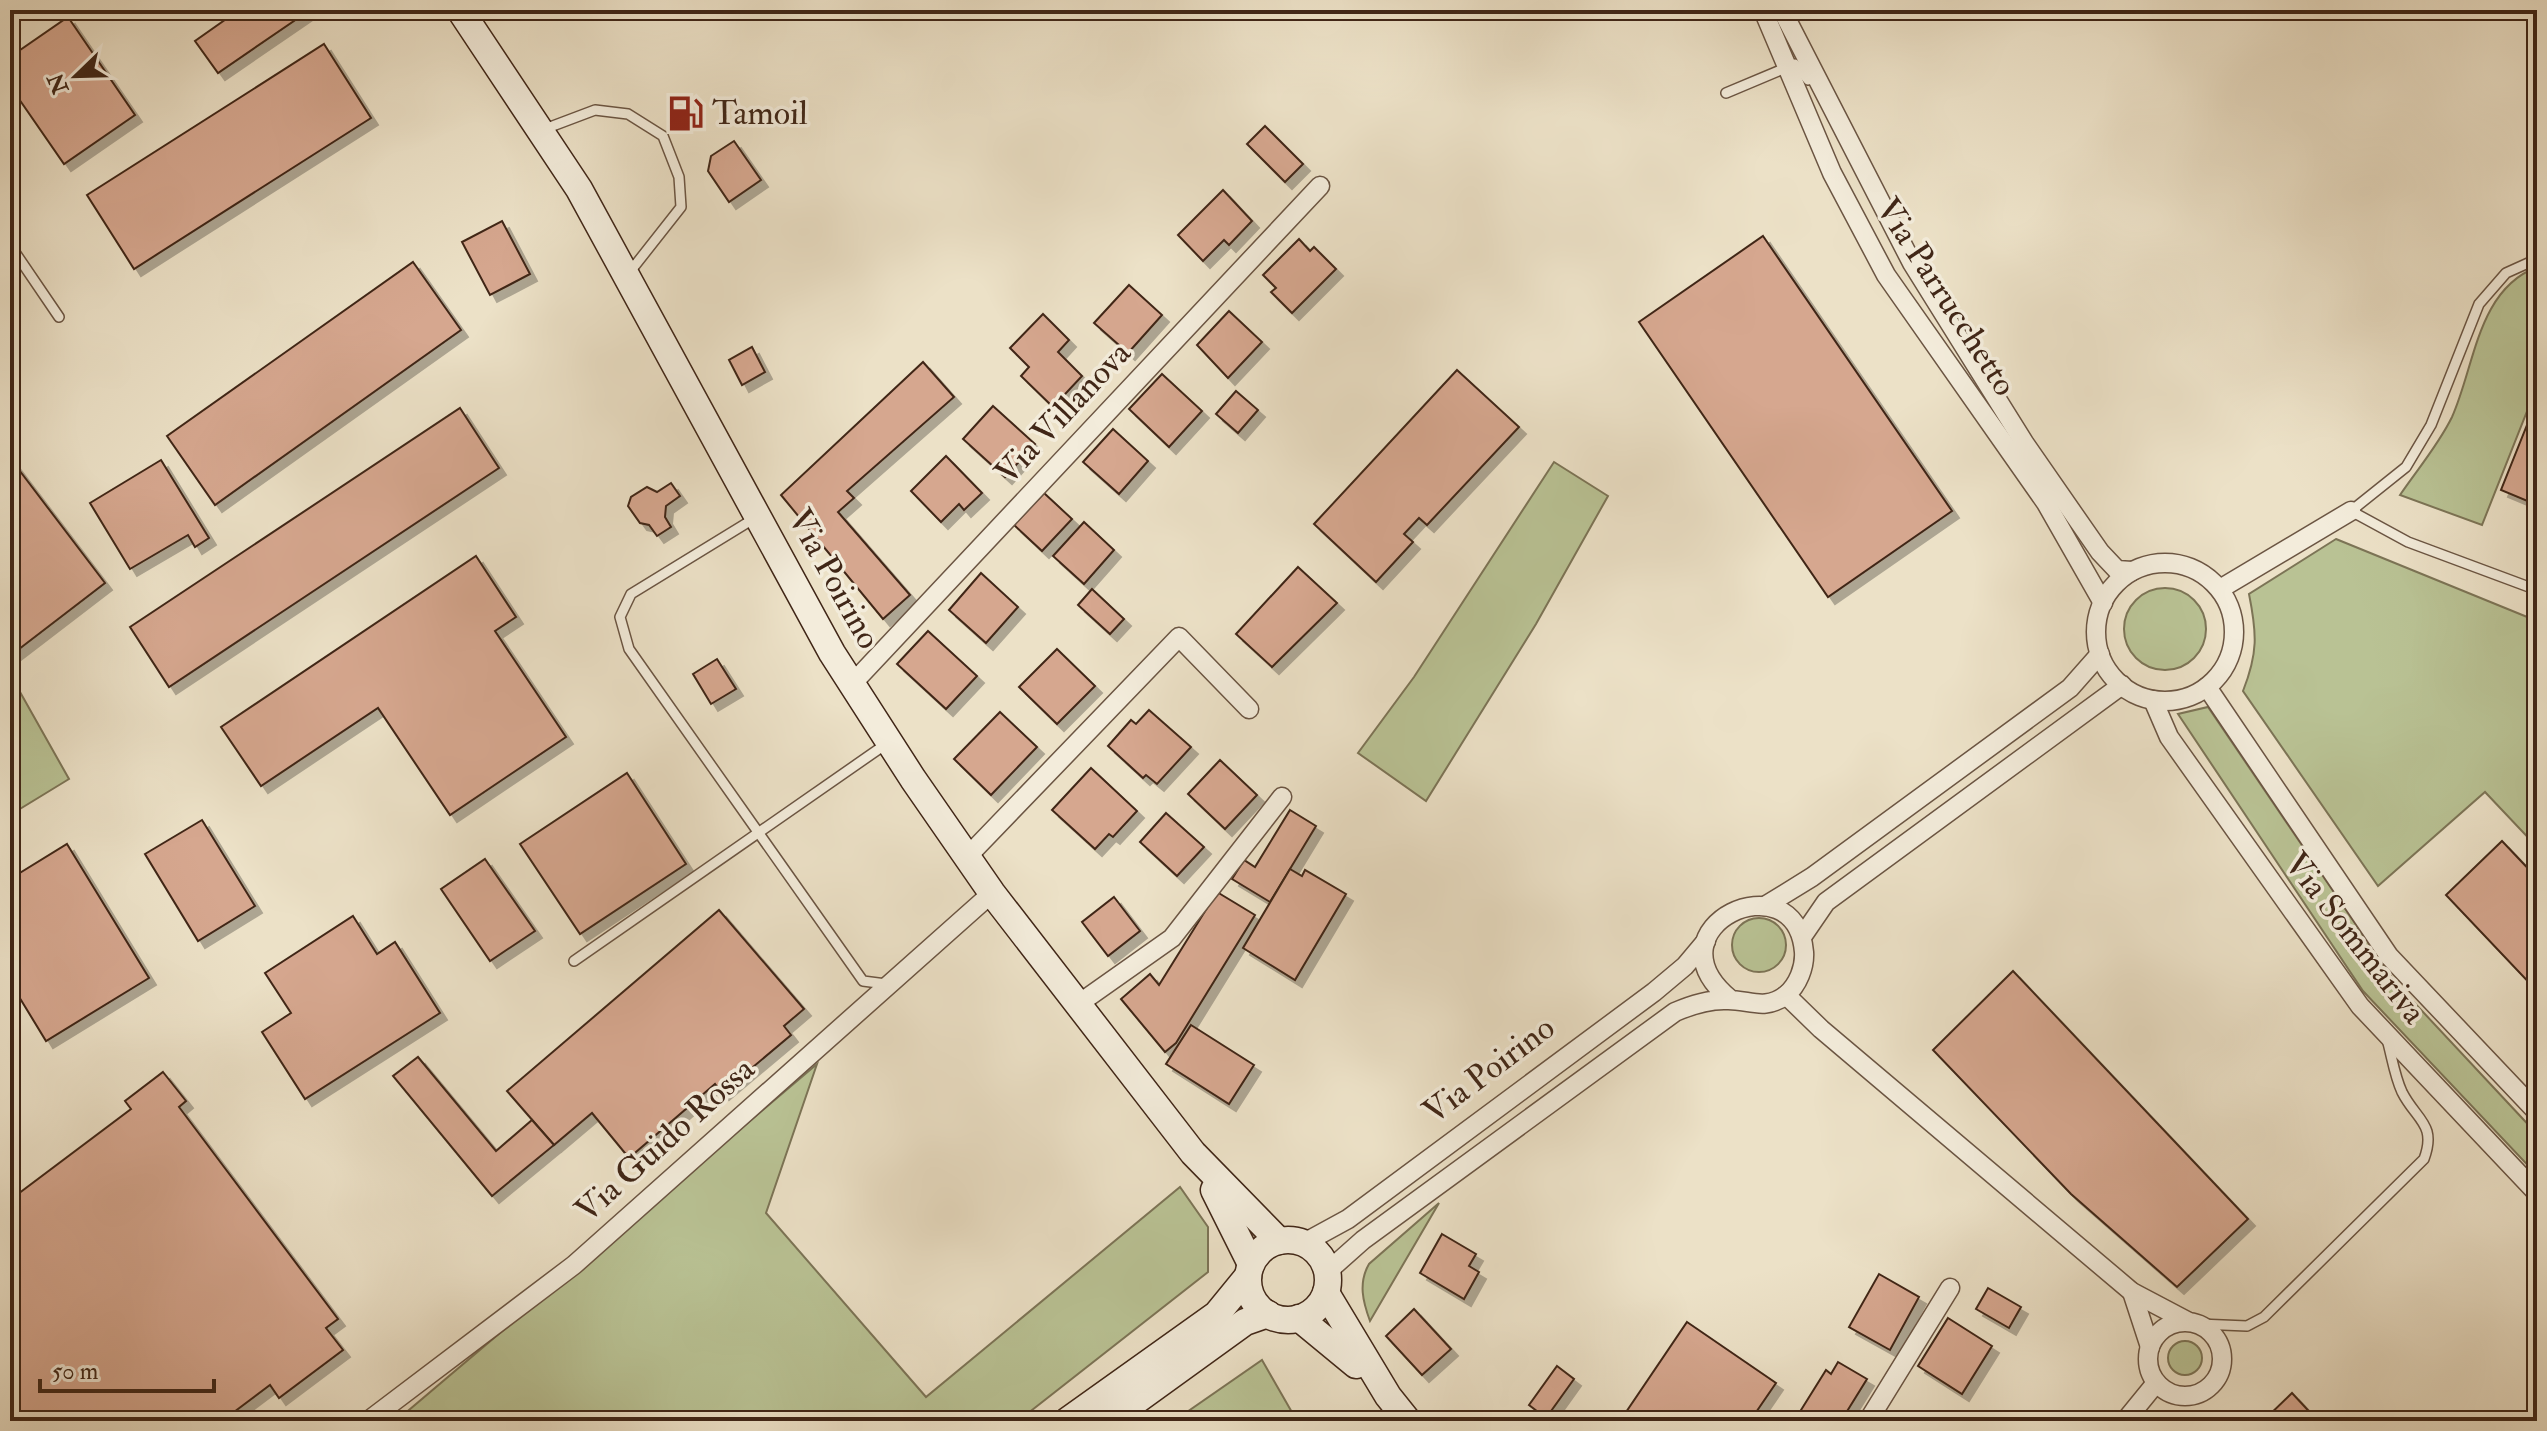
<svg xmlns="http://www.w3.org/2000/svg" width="2547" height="1431" font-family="'IM FELL Double Pica',serif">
  <defs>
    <filter id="shadow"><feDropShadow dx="7" dy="7" stdDeviation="0" flood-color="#0004"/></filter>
  </defs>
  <rect width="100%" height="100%" fill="#ece1c7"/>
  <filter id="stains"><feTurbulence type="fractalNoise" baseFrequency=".0025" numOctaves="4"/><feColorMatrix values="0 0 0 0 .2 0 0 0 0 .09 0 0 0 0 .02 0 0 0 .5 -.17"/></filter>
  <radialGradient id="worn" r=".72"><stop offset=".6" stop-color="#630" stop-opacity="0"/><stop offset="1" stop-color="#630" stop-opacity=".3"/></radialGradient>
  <!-- green -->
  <g fill="#b9c294" stroke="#7c7456" stroke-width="2">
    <path d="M 2537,267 L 2537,386 L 2482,525 L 2400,495 C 2417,470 2439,444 2452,417 C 2475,366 2477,290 2537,267 Z"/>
    <path d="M 1554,462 L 1608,496 L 1536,624 L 1426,801 L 1358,753 L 1414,677 Z"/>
    <path d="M 2336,539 L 2537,621 L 2537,847 L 2485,792 L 2378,886 L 2243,691 C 2258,653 2257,634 2249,594 Z"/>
    <circle cx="2165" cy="629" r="41"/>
    <path d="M 11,676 L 69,779 L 10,815 L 10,677 Z"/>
    <path d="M 2208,707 L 2395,982 L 2537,1134 L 2537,1175 L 2363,991 L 2178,714 Z"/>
    <circle cx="1759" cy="945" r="27"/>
    <path d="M 817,1064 L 766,1213 L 926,1397 L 1180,1187 L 1208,1227 L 1208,1272 L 1018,1421 L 396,1421 Z"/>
    <path d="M 1439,1203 L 1370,1321 C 1363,1302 1358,1283 1369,1264 Z"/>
    <circle cx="2185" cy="1358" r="17"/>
    <path d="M 1262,1360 L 1297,1421 L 1174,1421 Z"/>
  </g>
  <!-- building -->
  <g fill="#d6a78f" stroke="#402617" stroke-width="2" filter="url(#shadow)">
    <path d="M 239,10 L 310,10 L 218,73 L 195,41 Z"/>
    <path d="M 68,17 L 135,115 L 64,164 L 10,86 L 10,57 Z"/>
    <path d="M 324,44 L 371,118 L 134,269 L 87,195 Z"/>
    <path d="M 1265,126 L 1303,164 L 1285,182 L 1247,144 Z"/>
    <path d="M 734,141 L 761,180 L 729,202 L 708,171 L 711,156 Z"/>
    <path d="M 1223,190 L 1252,221 L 1229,245 L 1224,240 L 1203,261 L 1178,235 Z"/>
    <path d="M 502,221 L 530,274 L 490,295 L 462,242 Z"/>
    <path d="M 1763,236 L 1952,511 L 1828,597 L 1639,322 Z"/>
    <path d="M 1299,239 L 1310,251 L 1314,247 L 1336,269 L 1292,313 L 1271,292 L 1276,288 L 1263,275 Z"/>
    <path d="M 413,262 L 461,330 L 215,505 L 167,436 Z"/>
    <path d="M 1129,285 L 1162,315 L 1128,353 L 1094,323 Z"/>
    <path d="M 1229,311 L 1262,342 L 1228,378 L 1197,345 Z"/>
    <path d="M 1043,314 L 1069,340 L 1058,352 L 1082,376 L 1053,407 L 1021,376 L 1029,367 L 1010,348 Z"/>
    <path d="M 752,347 L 765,372 L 742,385 L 729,360 Z"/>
    <path d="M 923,362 L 954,397 L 847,491 L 854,498 L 838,512 L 910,595 L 883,619 L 781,495 Z"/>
    <path d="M 1457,370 L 1519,427 L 1427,525 L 1419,518 L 1404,534 L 1413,542 L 1376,582 L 1314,524 Z"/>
    <path d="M 1162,374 L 1202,411 L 1169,447 L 1129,409 Z"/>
    <path d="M 1236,391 L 1258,410 L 1238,433 L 1216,414 Z"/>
    <path d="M 2537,400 L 2537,505 L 2501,490 Z"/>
    <path d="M 993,406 L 1035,444 L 1005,477 L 963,439 Z"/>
    <path d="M 460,408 L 499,468 L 169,687 L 130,627 Z"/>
    <path d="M 1113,429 L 1148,461 L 1119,494 L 1083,462 Z"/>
    <path d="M 946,456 L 982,493 L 964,510 L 959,504 L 941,522 L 911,491 Z"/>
    <path d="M 10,458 L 105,583 L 10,656 Z"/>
    <path d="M 161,460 L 209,538 L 195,547 L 188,535 L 130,569 L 90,503 Z"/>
    <path d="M 671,483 L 680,496 L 666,506 L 665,517 L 671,527 L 657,536 L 649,525 L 640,523 L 628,506 L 631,497 L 647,487 L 657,492 Z"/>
    <path d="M 1044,493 L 1072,519 L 1042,551 L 1014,525 Z"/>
    <path d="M 1084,522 L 1114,550 L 1084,584 L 1053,556 Z"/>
    <path d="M 476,556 L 516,617 L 495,631 L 566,737 L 450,815 L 378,708 L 261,786 L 221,727 Z"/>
    <path d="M 1298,567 L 1337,603 L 1272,667 L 1236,634 Z"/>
    <path d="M 981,573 L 1018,607 L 986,643 L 949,610 Z"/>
    <path d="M 1092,589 L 1124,619 L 1110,634 L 1078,605 Z"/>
    <path d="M 928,631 L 977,676 L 946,709 L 897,664 Z"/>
    <path d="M 1057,649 L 1095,686 L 1057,724 L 1019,687 Z"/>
    <path d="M 717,659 L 736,689 L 711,704 L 693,674 Z"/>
    <path d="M 1149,710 L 1191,747 L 1157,784 L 1146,775 L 1143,778 L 1108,746 L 1131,720 L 1136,724 Z"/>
    <path d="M 1000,712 L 1037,747 L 991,795 L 954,759 Z"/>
    <path d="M 1220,760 L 1257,795 L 1225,829 L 1188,794 Z"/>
    <path d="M 1091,768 L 1137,811 L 1113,837 L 1109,834 L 1095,849 L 1052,810 Z"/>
    <path d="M 627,773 L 686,864 L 580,934 L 520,844 Z"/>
    <path d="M 1290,810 L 1316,826 L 1270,902 L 1232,879 L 1244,860 L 1255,867 Z"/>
    <path d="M 1166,813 L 1204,847 L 1177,876 L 1140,842 Z"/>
    <path d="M 202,820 L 255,906 L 198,941 L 145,854 Z"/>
    <path d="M 2502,841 L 2537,878 L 2537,991 L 2446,895 Z"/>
    <path d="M 67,844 L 149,978 L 46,1041 L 10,982 L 10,879 Z"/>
    <path d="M 485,859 L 535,931 L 490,961 L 441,889 Z"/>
    <path d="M 1290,869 L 1302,876 L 1305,870 L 1346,894 L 1295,980 L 1243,948 Z"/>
    <path d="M 1217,892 L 1255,915 L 1176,1043 L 1165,1052 L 1121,999 L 1150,974 L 1159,985 Z"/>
    <path d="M 1114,897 L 1140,931 L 1108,956 L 1082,922 Z"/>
    <path d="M 719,910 L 804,1009 L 784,1026 L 791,1035 L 722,1093 L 715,1084 L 629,1158 L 592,1113 L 554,1145 L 507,1091 Z"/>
    <path d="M 353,916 L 377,954 L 395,942 L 440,1013 L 305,1099 L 262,1032 L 291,1013 L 265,973 Z"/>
    <path d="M 2013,971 L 2248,1219 L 2177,1287 L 2071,1194 L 1933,1050 Z"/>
    <path d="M 1191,1025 L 1254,1065 L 1229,1104 L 1166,1064 Z"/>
    <path d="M 418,1057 L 496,1151 L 532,1120 L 554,1145 L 492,1196 L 393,1076 Z"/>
    <path d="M 163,1072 L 186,1101 L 179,1107 L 338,1319 L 326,1328 L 343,1350 L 279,1398 L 270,1385 L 222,1421 L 10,1421 L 10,1200 L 131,1109 L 125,1101 Z"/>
    <path d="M 1442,1234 L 1476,1254 L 1469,1266 L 1479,1272 L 1464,1299 L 1420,1273 Z"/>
    <path d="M 1879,1274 L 1919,1297 L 1890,1350 L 1849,1327 Z"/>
    <path d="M 1988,1288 L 2021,1307 L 2009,1328 L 1976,1309 Z"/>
    <path d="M 1414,1309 L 1451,1349 L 1422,1375 L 1386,1336 Z"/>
    <path d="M 1948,1318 L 1992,1346 L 1962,1394 L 1918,1366 Z"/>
    <path d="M 1687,1322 L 1776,1383 L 1750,1421 L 1620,1421 Z"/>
    <path d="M 1838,1362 L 1867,1379 L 1841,1421 L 1796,1418 L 1826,1370 L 1831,1374 Z"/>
    <path d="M 1557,1366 L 1574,1379 L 1546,1418 L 1529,1405 Z"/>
    <path d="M 2292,1393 L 2318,1421 L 2263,1421 Z"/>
  </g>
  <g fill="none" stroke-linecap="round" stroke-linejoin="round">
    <defs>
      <g id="lane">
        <path d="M 1726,93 L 1795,64 L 1808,80"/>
        <path d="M 542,130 L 595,110 L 628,114 L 663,136 L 679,177 L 681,207 L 629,273"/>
        <path d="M 10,245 L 59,317"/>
        <path d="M 2537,259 L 2506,273 L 2479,304 L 2431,425 L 2406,467 L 2351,511 L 2408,542 L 2537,590"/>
        <path d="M 755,518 L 631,594 L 620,617 L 629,649 L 863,981 L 886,984"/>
        <path d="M 574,961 L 886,744"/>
        <path d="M 10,1115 L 10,1118"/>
        <path d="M 2199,1324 L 2247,1326 L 2264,1317 L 2424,1159 C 2437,1124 2416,1120 2402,1092 C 2395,1077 2392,1058 2388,1043"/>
      </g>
      <g id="street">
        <path d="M 1763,10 L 1832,173 L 1886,275 L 2046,503 L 2103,603"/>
        <path d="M 1782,10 L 1912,263 L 2025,444 L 2100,552 L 2117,570 L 2132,571"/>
        <circle cx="2165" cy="632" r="69"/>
        <path d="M 2220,589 L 2351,511"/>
        <path d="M 852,684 L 1320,186"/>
        <path d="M 2207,687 L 2389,956 L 2537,1112"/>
        <path d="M 2153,700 L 2169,737 L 2360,1006 L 2537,1193"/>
        <path d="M 967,857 L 1179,637 L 1249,709"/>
        <path d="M 1765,906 L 1812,877 L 2070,688 L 2100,654"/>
        <path d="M 1802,937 L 1826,902 L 2122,685"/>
        <path d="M 1786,995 L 1821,1029 L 2132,1292 L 2187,1321"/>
        <path d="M 1077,1005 L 1172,938 L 1282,797"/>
        <path d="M 1304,1243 L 1348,1219 L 1654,992 L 1685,966 L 1706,941"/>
        <path d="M 1327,1272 L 1363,1240 L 1675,1012 C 1691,1005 1710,999 1728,1000 C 1750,1000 1765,1011 1786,995 C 1798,985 1805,967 1804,952 C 1796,857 1643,927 1730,999"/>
        <path d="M 2132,1292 L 2150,1347"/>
        <circle cx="2185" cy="1359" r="37"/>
        <path d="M 368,1421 L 574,1265 L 992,893"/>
        <path d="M 1868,1421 L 1950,1288"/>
        <path d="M 2125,1421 L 2156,1383"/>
      </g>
      <g id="secondary">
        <path d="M 460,10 L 579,189 L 832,653 L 913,779 L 992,893 L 1193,1153 L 1279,1241"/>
        <path d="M 1214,1190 L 1251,1264"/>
        <circle cx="1288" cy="1280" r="40"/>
        <path d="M 1326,1293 L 1388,1396 L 1408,1421"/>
        <path d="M 1299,1318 L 1356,1365"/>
        <path d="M 1067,1421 L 1217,1314 L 1248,1276"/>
        <path d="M 1108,1421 L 1245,1322 L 1268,1314"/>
      </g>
    </defs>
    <!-- lane casing -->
    <use href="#lane" stroke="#6b5543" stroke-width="12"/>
    <!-- street casing -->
    <use href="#street" stroke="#6b5543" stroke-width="21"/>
    <!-- secondary casing -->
    <use href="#secondary" stroke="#402617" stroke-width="29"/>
    <!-- lane -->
    <use href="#lane" stroke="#f3ecdb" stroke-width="9"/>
    <!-- street -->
    <use href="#street" stroke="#f3ecdb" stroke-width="18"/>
    <!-- secondary -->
    <use href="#secondary" stroke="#f3ecdb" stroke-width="26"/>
  </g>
  <!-- icons -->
  <defs>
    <symbol id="fuel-bare" viewBox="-9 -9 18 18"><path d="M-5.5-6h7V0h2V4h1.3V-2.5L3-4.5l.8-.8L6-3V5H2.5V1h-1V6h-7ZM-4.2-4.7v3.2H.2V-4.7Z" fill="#8f2418" stroke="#f3ecdb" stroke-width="2.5" paint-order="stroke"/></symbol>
  </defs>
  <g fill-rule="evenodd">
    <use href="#fuel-bare" x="660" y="88" width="51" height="51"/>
  </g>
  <g text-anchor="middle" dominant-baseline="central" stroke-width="7" stroke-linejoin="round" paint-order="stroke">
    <!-- poi labels -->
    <g font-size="34" fill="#402617" stroke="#f3ecdb" text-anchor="start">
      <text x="712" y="113">Tamoil</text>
    </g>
    <!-- street labels -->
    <g font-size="34" fill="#402617" stroke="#f3ecdb">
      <text transform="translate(1946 297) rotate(57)">Via Parrucchetto</text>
      <text transform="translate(1063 413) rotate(-47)">Via Villanova</text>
      <text transform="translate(834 579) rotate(61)">Via Poirino</text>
      <text transform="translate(2355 938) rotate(52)">Via Sommariva</text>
      <text transform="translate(1489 1070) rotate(-37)">Via Poirino</text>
      <text transform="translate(665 1140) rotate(-42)">Via Guido Rossa</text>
    </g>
  </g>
  <!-- margin -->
  <rect width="2547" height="1431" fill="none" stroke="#ece1c7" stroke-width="40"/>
  <rect x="12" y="12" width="2523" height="1407" fill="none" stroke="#402617" stroke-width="4"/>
  <rect x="20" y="20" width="2507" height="1391" fill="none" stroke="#402617" stroke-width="2"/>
  <!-- north arrow -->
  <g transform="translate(76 76) rotate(247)" stroke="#f3ecdb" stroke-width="6" paint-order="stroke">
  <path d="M0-6L14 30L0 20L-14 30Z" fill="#402617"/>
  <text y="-12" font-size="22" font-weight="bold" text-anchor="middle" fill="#402617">N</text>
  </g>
  <!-- scale -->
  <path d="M40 1379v12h174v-12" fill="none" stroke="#402617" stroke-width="4"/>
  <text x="52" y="1379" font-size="24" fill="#402617" stroke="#f3ecdb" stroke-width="6" paint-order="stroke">50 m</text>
  <rect width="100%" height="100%" filter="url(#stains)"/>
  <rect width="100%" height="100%" fill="url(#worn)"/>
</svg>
